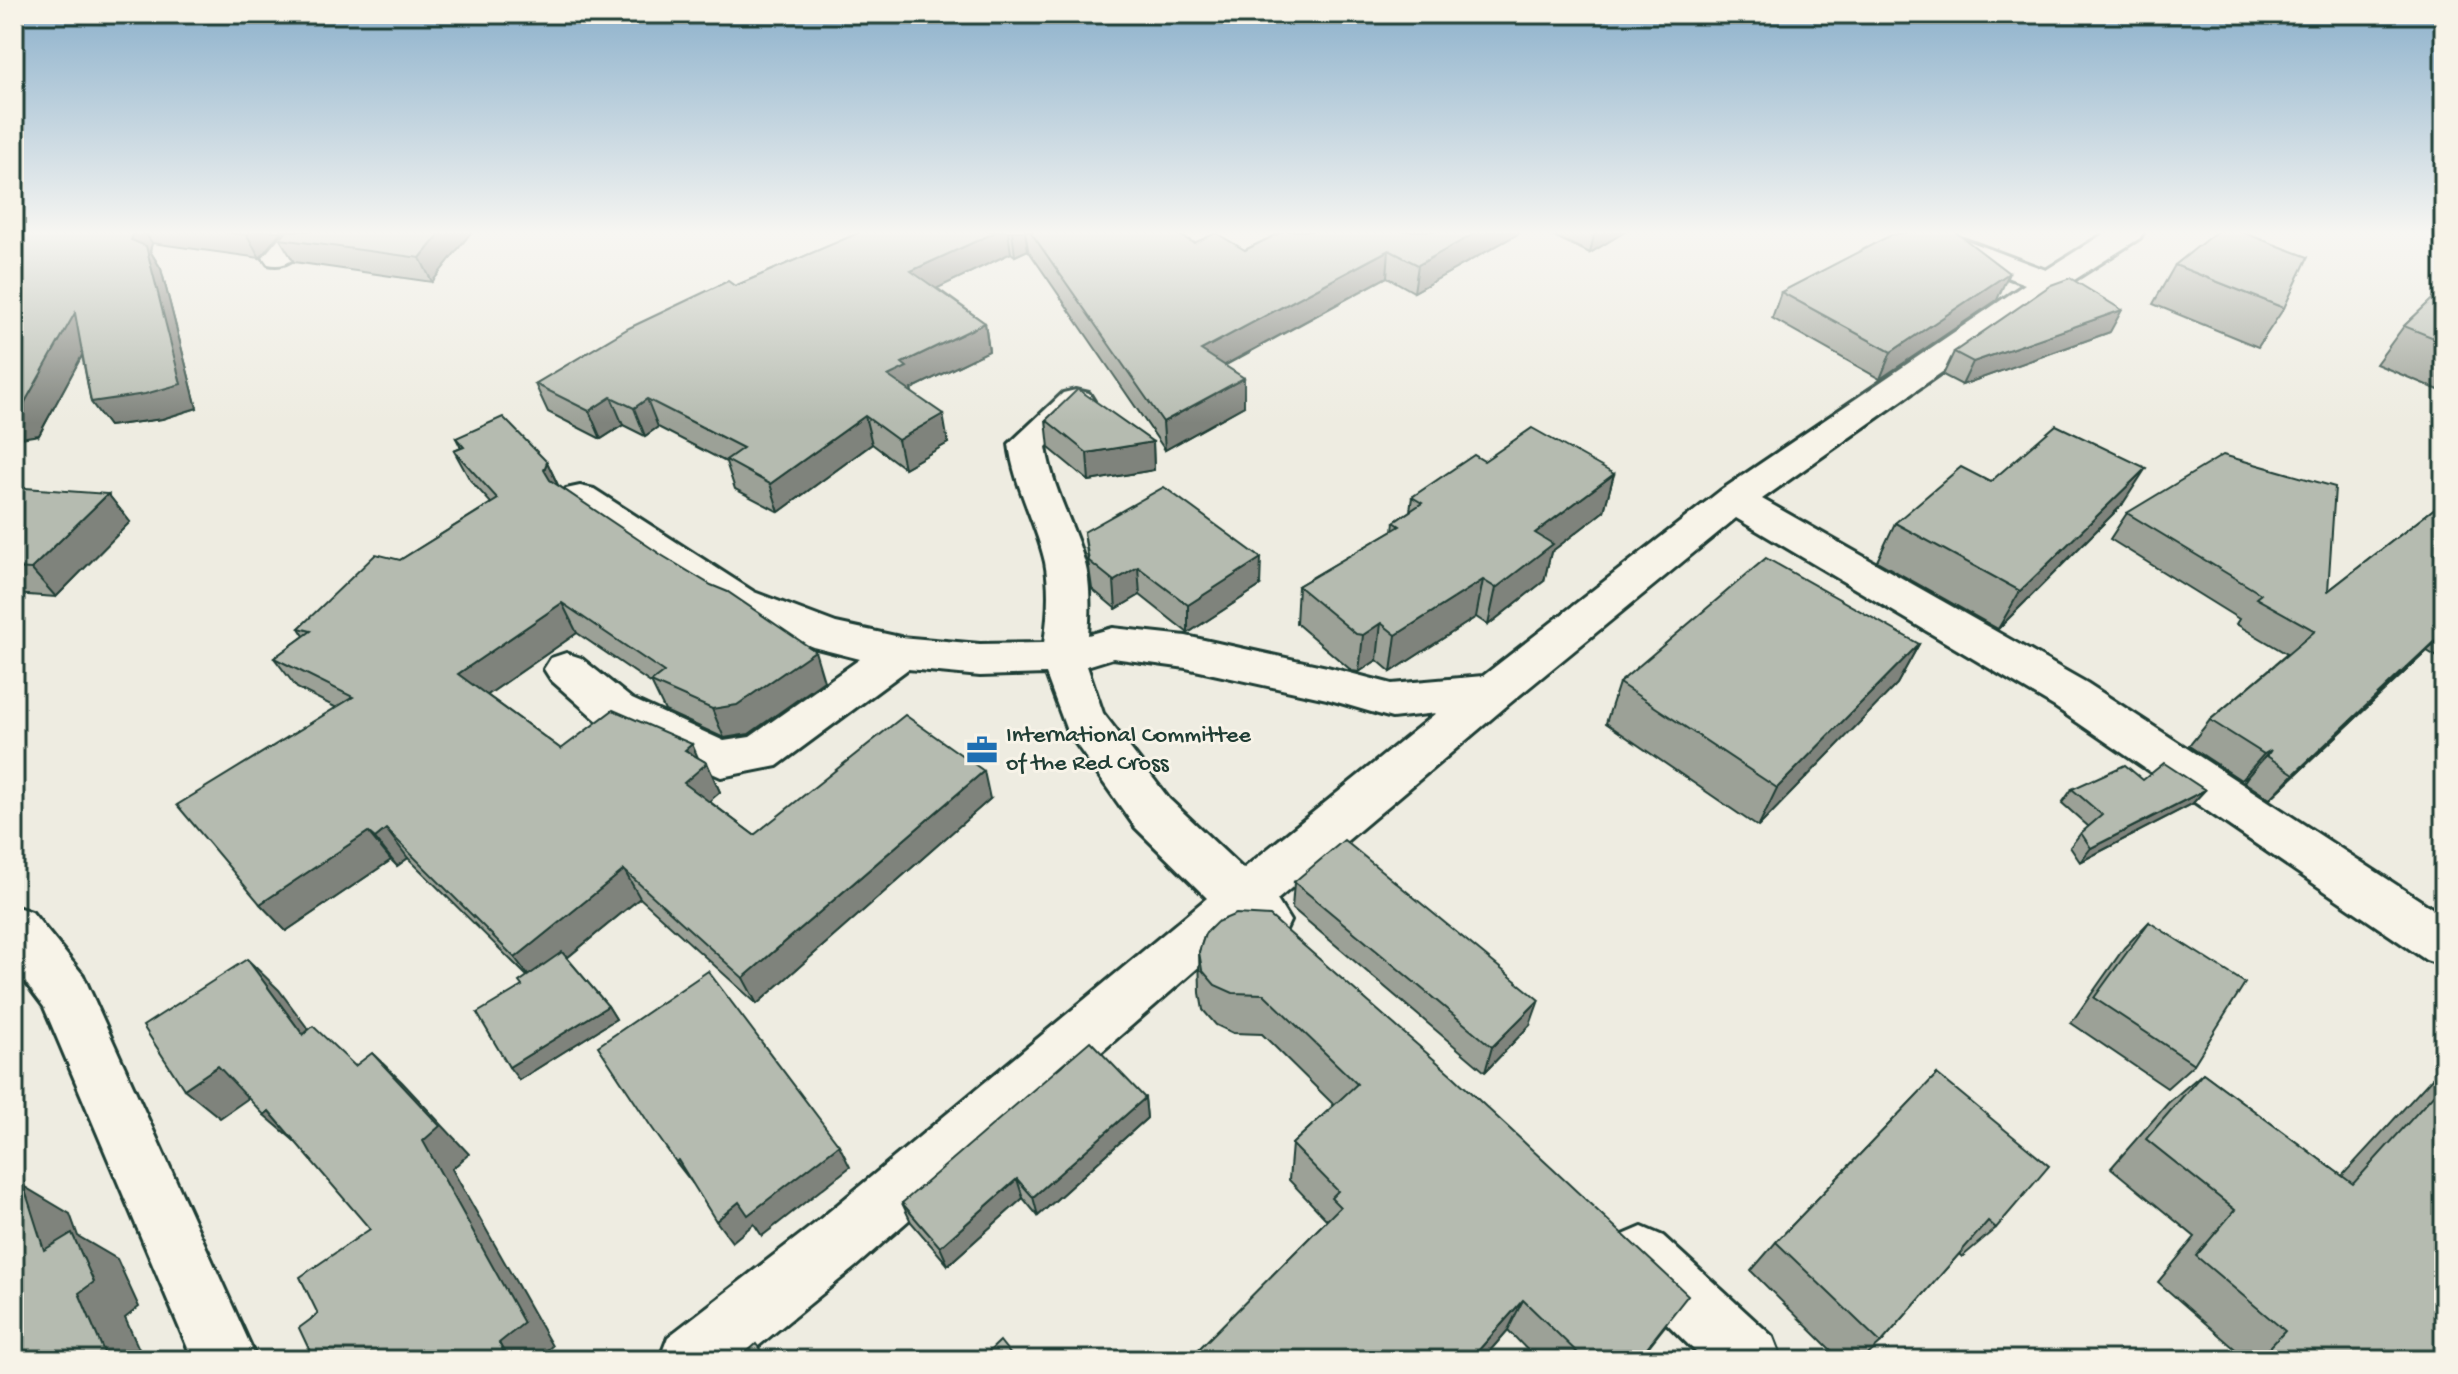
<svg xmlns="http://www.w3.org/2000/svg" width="2458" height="1374" font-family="'Gochi Hand',sans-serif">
  <rect width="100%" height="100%" fill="#eeece1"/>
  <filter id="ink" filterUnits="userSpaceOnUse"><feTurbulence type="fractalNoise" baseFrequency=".0125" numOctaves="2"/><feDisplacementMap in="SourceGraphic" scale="16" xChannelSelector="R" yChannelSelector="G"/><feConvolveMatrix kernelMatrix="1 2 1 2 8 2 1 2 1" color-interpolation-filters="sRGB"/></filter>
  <g filter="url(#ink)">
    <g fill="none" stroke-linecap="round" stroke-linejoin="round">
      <defs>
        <g id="minor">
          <path d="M 285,231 L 316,231 C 304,249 292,270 268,264 L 263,257 Z"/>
          <path d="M 1899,231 L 1942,231 L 2046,270 L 2108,231 L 2144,231 L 2140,238 L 2060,289 L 1762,499 L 2087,683 L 2444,916 L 2444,966 L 2426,960 L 2055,707 L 1736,518 L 1510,703 L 1277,900 L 1290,921 L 1283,936 C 1266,942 1254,944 1241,930 L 855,1267 L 741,1360 L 659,1360 L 668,1337 L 813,1225 L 1207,898 L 1135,827 L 1067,731 L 1046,674 L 980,676 L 908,669 L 777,766 L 721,777 L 600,723 L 551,680 L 544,669 L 551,658 L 566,653 L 581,658 L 632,699 L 724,741 L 750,737 L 860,659 L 813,647 L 724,612 L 566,507 L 561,498 L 566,489 L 580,486 L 594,489 L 754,592 L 836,623 L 900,637 L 980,644 L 1044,643 C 1048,617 1050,588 1045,562 C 1036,522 1014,486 1009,444 L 1063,393 L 1076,390 L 1089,393 L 1094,401 L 1046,447 C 1052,487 1072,521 1084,560 C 1091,582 1090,612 1088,635 L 1113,628 L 1186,636 L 1327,667 L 1392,684 L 1483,676 L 1720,491 L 2025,284 L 1903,238 ZM 1113,658 L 1186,668 L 1327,699 L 1392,718 L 1436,713 L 1243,869 L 1169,799 L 1103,713 L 1087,666 Z"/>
          <path d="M 14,906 L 32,912 L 83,975 L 257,1360 L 193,1360 L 44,1007 L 14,967 Z"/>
          <path d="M 1642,1227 L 1663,1236 L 1773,1337 L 1782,1360 L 1704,1360 L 1621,1278 L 1612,1257 L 1621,1236 Z"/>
        </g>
      </defs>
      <!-- minor casing -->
      <use href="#minor" stroke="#1f3d34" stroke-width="6"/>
      <!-- minor -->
      <use href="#minor" fill="#f7f3e8" fill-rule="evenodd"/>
    </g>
    <!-- wall -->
    <g fill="#9ca197" stroke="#1f3d34" stroke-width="2">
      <path d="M 14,231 L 281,231 L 260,258 L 152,243 L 150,251 L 161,269 L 197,408 L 162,419 L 109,426 L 91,402 L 82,355 L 39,435 Z"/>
      <path d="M 287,231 L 472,231 L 432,282 L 294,262 L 280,239 Z"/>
      <path d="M 863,231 L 1172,231 L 1194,243 L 1245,250 L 1284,231 L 1523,231 L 1414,292 L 1387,277 L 1224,366 L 1244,406 L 1165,450 L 1028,250 L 1015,256 L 1011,253 L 937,288 L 985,323 L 989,351 L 911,389 L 912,393 L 948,443 L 904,468 L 872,444 L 779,512 L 735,489 L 726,462 L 658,427 L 645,436 L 623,425 L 601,439 L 548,412 L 535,384 L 735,286 Z"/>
      <path d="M 1543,231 L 1626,231 L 1590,253 Z"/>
      <path d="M 2175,265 L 2284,308 L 2258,347 L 2153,304 Z"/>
      <path d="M 2444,288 L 2444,388 L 2441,391 L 2376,364 L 2404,326 Z"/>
      <path d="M 1781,292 L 1997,300 L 1880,379 L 1772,318 Z"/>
      <path d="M 2110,332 L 1962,385 L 1943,375 L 1954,352 Z"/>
      <path d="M 1046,420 L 1153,442 L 1154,470 L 1089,481 L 1049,448 Z"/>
      <path d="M 456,438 L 547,462 L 558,485 L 824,681 L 749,734 L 724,738 L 665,711 L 652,684 L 577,633 L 487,695 L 561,749 L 698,758 L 707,763 L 720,792 L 709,801 L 754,835 L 990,799 L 757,1004 L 640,898 L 567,958 L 608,1006 L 616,1019 L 519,1080 L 522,986 L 528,977 L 408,858 L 397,866 L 391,860 L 286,931 L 260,904 L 337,708 L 297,688 L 274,658 L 304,636 L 299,628 L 400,560 L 491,503 L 470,480 L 454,451 L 461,448 Z"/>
      <path d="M 1484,461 L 1614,474 L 1604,511 L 1551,552 L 1544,581 L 1488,625 L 1476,617 L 1391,672 L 1377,660 L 1359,672 L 1352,671 L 1296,623 L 1298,586 L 1393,530 L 1394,522 L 1410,511 L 1412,497 Z"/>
      <path d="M 1990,482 L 2122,505 L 1998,629 L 1877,561 L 1895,523 Z"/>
      <path d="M 108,494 L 130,522 L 56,597 L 14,594 L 14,498 Z"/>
      <path d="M 2444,501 L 2444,661 L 2427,651 L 2270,799 L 2244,782 L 2248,776 L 2241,780 L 2189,746 L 2210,720 L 2287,654 L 2236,624 L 2239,619 L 2110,539 L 2127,513 L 2328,591 Z"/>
      <path d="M 1084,532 L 1260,586 L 1188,633 L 1140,595 L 1116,609 L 1092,589 Z"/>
      <path d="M 1919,644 L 1897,684 L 1758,827 L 1606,723 L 1619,683 Z"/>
      <path d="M 2143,780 L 2205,790 L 2192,804 L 2080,862 L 2070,847 L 2081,833 L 2089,827 L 2062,803 L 2072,789 Z"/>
      <path d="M 1294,882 L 1530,1025 L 1485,1072 L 1292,908 Z"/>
      <path d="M 2149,922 L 2194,1064 L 2167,1088 L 2071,1023 L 2124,948 Z"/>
      <path d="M 1205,934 L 1665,1326 L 1638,1360 L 1537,1360 L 1508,1330 L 1482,1360 L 1188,1360 L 1327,1220 L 1289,1180 L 1292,1144 L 1334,1105 L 1262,1034 L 1233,1033 L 1216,1025 L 1203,1010 L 1200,993 L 1199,952 Z"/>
      <path d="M 2444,1069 L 2444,1360 L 2237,1360 L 2242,1355 L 2158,1282 L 2195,1237 L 2111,1168 L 2168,1103 L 2203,1073 L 2342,1176 L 2432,1078 Z"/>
      <path d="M 1937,1074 L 1996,1228 L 1962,1257 L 1959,1254 L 1881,1343 L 1862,1360 L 1841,1360 L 1751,1271 L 1776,1242 Z"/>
      <path d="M 1145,1098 L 1147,1118 L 1038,1216 L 1023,1198 L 948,1265 L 911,1222 L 902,1203 Z"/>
    </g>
    <!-- shaded-wall -->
    <g fill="#7f837b" stroke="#1f3d34" stroke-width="2">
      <path d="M 134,231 L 144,231 L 152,243 L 150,251 L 161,269 L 197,408 L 162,419 L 109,426 L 91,402 Z"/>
      <path d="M 250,231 L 281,231 L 260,258 L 247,235 Z"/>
      <path d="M 442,231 L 472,231 L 432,282 L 420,258 Z"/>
      <path d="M 998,231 L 1008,231 L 1011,253 L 917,298 L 911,271 Z"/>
      <path d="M 1012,231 L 1025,231 L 1028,250 L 1015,256 Z"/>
      <path d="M 1479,231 L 1523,231 L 1414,292 L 1418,265 Z"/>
      <path d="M 1595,231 L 1626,231 L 1590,253 Z"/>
      <path d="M 1389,250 L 1387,277 L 1201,378 L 1201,350 Z"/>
      <path d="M 2009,273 L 1997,300 L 1880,379 L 1891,352 Z"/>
      <path d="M 2122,310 L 2110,332 L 1962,385 L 1973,362 Z"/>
      <path d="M 75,313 L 92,337 L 39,435 L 14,439 L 14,412 Z"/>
      <path d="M 985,323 L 989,351 L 911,389 L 913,395 L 888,376 L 902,363 Z"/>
      <path d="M 1244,378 L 1244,406 L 1165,450 L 1163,422 Z"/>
      <path d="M 611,397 L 623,425 L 601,439 L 589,411 Z"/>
      <path d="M 647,399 L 658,427 L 645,436 L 634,408 Z"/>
      <path d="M 943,414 L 948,443 L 904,468 L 898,440 Z"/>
      <path d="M 865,416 L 872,444 L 779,512 L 770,484 Z"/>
      <path d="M 1153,442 L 1154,470 L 1089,481 L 1087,453 Z"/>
      <path d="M 547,462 L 561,492 L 558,499 L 544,470 Z"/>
      <path d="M 2146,468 L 2122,505 L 1998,629 L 2020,591 Z"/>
      <path d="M 1614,474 L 1604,511 L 1551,552 L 1544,581 L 1488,625 L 1496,588 L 1535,533 Z"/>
      <path d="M 108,494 L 130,522 L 56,597 L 31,569 Z"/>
      <path d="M 1261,558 L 1260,586 L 1188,633 L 1188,605 Z"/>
      <path d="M 1138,567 L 1140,595 L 1116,609 L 1114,581 Z"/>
      <path d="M 1483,580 L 1476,617 L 1391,672 L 1396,635 Z"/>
      <path d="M 562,603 L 577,633 L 476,703 L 458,674 Z"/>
      <path d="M 1381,623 L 1377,660 L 1359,672 L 1363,635 Z"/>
      <path d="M 2444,633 L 2427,651 L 2270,799 L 2294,774 Z"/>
      <path d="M 1919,644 L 1897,684 L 1758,827 L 1777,788 Z"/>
      <path d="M 815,651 L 824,681 L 749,734 L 724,738 L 712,709 Z"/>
      <path d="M 692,744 L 702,767 L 707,763 L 720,792 L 698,811 L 684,783 L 685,750 Z"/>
      <path d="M 2271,750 L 2248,776 L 2241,780 L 2264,754 Z"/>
      <path d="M 984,771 L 990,799 L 757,1004 L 743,978 Z"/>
      <path d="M 2205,790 L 2192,804 L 2080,862 L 2091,848 Z"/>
      <path d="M 386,829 L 408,858 L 397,866 L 375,838 Z"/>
      <path d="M 368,832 L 391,860 L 286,931 L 260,904 Z"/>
      <path d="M 624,870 L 640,898 L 535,984 L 515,958 Z"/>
      <path d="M 247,959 L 279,990 L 335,1065 L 303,1035 Z"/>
      <path d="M 1539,1000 L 1530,1025 L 1485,1072 L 1492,1047 Z"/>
      <path d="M 608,1006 L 616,1019 L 519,1080 L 509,1067 Z"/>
      <path d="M 372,1053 L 402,1082 L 469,1154 L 452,1169 L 552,1346 L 535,1360 L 508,1360 L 499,1343 Z"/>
      <path d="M 218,1066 L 253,1095 L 220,1118 L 184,1089 Z"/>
      <path d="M 1145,1098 L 1147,1118 L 1038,1216 L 1033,1197 Z"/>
      <path d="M 269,1111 L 298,1144 L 264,1115 Z"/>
      <path d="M 839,1145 L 850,1167 L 762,1236 L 754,1224 L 732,1242 L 716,1221 L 739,1202 Z"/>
      <path d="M 14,1150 L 25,1187 L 70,1214 L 78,1236 L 117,1259 L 139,1307 L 125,1318 L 144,1360 L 93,1360 L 44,1250 L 14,1209 Z"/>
      <path d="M 678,1160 L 693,1184 L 676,1162 Z"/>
      <path d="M 1017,1179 L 1023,1198 L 948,1265 L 940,1247 Z"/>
      <path d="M 1523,1300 L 1508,1330 L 1482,1360 L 1470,1360 Z"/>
    </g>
    <!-- building -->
    <g fill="#b5bbb0" stroke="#1f3d34" stroke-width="2">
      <path d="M 14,231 L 134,231 L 131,240 L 146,246 L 181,384 L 145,394 L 91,402 L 75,313 L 20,411 L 14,412 Z"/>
      <path d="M 219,231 L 250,231 L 247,235 Z"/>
      <path d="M 287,231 L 442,231 L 420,258 L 280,239 Z"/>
      <path d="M 863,231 L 998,231 L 911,271 L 985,323 L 902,363 L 907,367 L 888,376 L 943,414 L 898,440 L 865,416 L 770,484 L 726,460 L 743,448 L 647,399 L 634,408 L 611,397 L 589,411 L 535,384 L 629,328 L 728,281 L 735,286 Z"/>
      <path d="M 1030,231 L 1172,231 L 1194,243 L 1216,233 L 1245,250 L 1284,231 L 1479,231 L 1418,265 L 1389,250 L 1201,350 L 1244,378 L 1163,422 Z"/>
      <path d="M 1917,231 L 1954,231 L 2009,273 L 1891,352 L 1781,292 L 1891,235 Z"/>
      <path d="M 2217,231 L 2239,231 L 2308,257 L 2284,308 L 2175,265 Z"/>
      <path d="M 2070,278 L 2122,310 L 1973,362 L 1954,352 L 2051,285 Z"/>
      <path d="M 2444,288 L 2444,342 L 2404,326 Z"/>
      <path d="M 1078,389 L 1153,442 L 1087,453 L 1046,420 Z"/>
      <path d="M 503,417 L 547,462 L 544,470 L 550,480 L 663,556 L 711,585 L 728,592 L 815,651 L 737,705 L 712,709 L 651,682 L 664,672 L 562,603 L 458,674 L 561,749 L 613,710 L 692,744 L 685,750 L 707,763 L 684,783 L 754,835 L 905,715 L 984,771 L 743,978 L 624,870 L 515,958 L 386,829 L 375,838 L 368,832 L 260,904 L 177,805 L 353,697 L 274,658 L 311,631 L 299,628 L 376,554 L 400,560 L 498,499 L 454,451 L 464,447 L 456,438 Z"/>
      <path d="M 2056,425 L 2146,468 L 2020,591 L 1895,523 L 1961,467 L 1990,482 Z"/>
      <path d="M 1532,428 L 1614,474 L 1535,533 L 1553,544 L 1496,588 L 1483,580 L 1396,635 L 1381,623 L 1363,635 L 1356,634 L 1298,586 L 1400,526 L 1394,522 L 1422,503 L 1412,497 L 1474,455 L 1484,461 Z"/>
      <path d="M 2223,455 L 2335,487 L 2328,591 L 2444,501 L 2444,632 L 2294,774 L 2267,756 L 2271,750 L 2264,754 L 2210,720 L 2315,631 L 2256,598 L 2261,594 L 2127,513 Z"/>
      <path d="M 1164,487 L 1261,558 L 1188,605 L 1138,567 L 1114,581 L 1089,561 L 1084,532 Z"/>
      <path d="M 25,488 L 108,494 L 31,569 L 14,568 L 14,498 Z"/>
      <path d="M 1766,558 L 1919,644 L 1777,788 L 1619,683 Z"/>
      <path d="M 2164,763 L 2205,790 L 2091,848 L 2081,833 L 2102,815 L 2072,789 L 2125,765 L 2143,780 Z"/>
      <path d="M 1344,840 L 1539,1000 L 1492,1047 L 1294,882 Z"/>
      <path d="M 1236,914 L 1270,916 L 1453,1076 L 1688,1295 L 1637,1360 L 1585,1360 L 1523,1300 L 1470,1360 L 1188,1360 L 1340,1207 L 1331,1198 L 1338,1191 L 1292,1144 L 1357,1084 L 1264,994 L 1233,993 L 1215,985 L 1202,970 L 1199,952 L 1205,934 L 1217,922 Z"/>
      <path d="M 2149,922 L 2245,983 L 2194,1064 L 2094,998 Z"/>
      <path d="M 562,952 L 608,1006 L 509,1067 L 477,1013 L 522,986 L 519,982 Z"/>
      <path d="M 247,959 L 303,1035 L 313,1026 L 355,1066 L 372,1053 L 440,1126 L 423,1141 L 524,1323 L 499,1343 L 508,1360 L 314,1360 L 299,1328 L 318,1314 L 300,1277 L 370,1229 L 269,1111 L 264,1115 L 218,1066 L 184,1089 L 143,1026 Z"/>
      <path d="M 708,971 L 839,1145 L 748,1215 L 739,1202 L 716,1221 L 678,1160 L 676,1162 L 650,1125 L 598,1046 Z"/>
      <path d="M 1090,1041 L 1145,1098 L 1033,1197 L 1017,1179 L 940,1247 L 902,1203 Z"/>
      <path d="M 2203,1073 L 2353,1184 L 2444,1083 L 2444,1360 L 2258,1360 L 2285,1331 L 2196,1256 L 2235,1210 L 2146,1139 Z"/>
      <path d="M 1937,1074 L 2049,1166 L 1996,1228 L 1988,1221 L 1881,1343 L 1776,1242 Z"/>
      <path d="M 24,1187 L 44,1250 L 72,1233 L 94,1282 L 79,1293 L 104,1352 L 93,1360 L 14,1360 L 14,1193 Z"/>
      <path d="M 1000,1341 L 1015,1360 L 980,1360 Z"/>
      <path d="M 756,1344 L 768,1360 L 738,1360 Z"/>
    </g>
  </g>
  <!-- sky -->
  <linearGradient id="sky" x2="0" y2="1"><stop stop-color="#8bb0cb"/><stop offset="0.55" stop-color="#f7f6f2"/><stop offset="1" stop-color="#f7f6f2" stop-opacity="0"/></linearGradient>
  <rect width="2458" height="423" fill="url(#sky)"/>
  <!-- icons -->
  <defs>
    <symbol id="office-bare" viewBox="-9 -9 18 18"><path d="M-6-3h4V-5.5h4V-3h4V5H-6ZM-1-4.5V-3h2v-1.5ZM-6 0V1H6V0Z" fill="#1f6fb2" stroke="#f7f3e8" stroke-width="2.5" paint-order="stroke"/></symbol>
  </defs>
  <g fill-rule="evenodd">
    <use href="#office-bare" x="960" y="728" width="44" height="44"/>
  </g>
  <g text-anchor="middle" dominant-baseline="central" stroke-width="6" stroke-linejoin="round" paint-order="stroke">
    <!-- poi labels -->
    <g font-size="24" fill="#1f3d34" stroke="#f7f3e8" text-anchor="start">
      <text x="1006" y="736">International Committee<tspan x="1006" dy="28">of the Red Cross</tspan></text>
    </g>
  </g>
  <!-- margin -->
  <rect width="2458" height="1374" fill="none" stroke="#f7f3e8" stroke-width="48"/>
  <rect x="24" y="24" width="2410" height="1326" fill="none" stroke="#1f3d34" stroke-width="3" filter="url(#ink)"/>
</svg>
